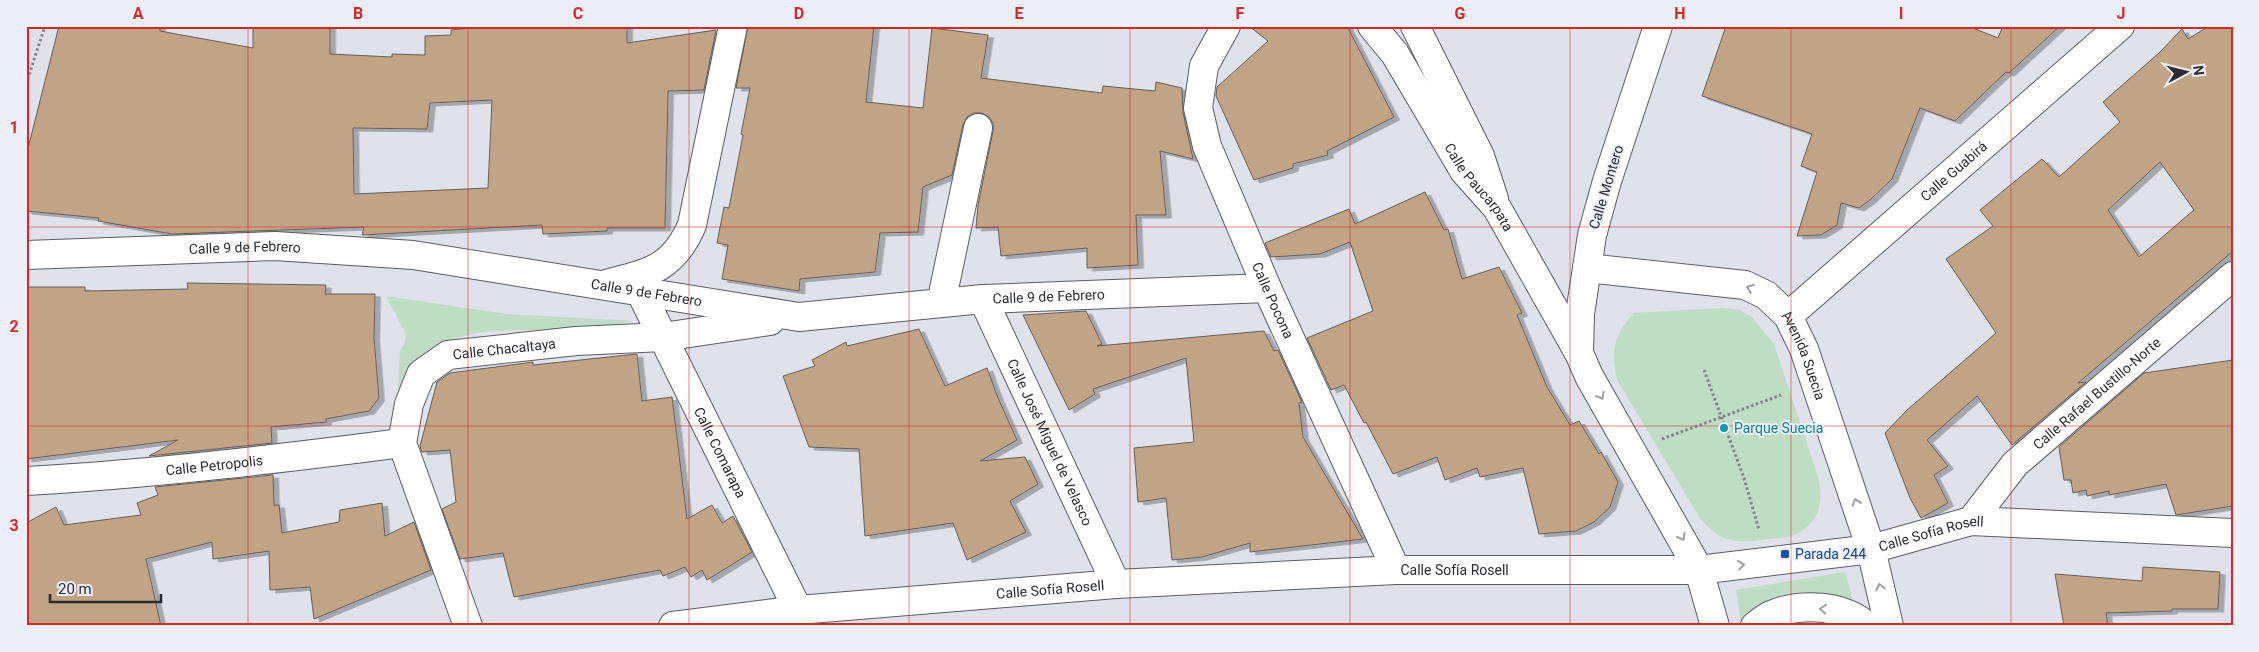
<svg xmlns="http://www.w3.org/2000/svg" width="2259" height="652" font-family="Roboto,sans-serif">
  <defs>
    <filter id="shadow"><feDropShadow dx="5.5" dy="3" stdDeviation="0" flood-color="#0004"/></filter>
  </defs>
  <rect width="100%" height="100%" fill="#dfe2ea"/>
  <!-- green -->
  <g fill="#bfdcc5">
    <path d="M 386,296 L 506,314 L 634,321 C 622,323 609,327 596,328 C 542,335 457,317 416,362 C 408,371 403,386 398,396 L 400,350 L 405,343 L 406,334 Z"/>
    <path d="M 1723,308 L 1740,310 L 1752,317 L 1774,344 L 1818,477 C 1824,500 1820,524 1794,535 C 1787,538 1776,538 1768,539 C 1752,542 1737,543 1722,537 C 1714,533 1707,526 1701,520 L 1617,380 C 1611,349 1613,337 1634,313 Z"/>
    <path d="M 1845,572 L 1854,604 C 1810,586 1775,585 1741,623 L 1736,590 Z"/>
  </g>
  <!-- building -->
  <g fill="#c1a386" stroke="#645e58" fill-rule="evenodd" filter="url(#shadow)">
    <path d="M 59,26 L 160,26 L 160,31 L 253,48 L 253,26 L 330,26 L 330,54 L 392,57 L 392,54 L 425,55 L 425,36 L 451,35 L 451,30 L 485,26 L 627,26 L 627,43 L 716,30 L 704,90 L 668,91 L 665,228 L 607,228 L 607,231 L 543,234 L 542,225 L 362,235 L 364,227 L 172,234 L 98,221 L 99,218 L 26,211 L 26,156 ZM 492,100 L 488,188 L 354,194 L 353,128 L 427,129 L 430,103 Z"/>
    <path d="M 748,26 L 874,26 L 866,102 L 923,108 L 932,28 L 988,35 L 981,78 L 1102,93 L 1103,86 L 1155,91 L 1156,82 L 1182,88 L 1183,112 L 1193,159 L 1160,151 L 1166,215 L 1136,215 L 1138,265 L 1087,268 L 1087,248 L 1001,256 L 998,227 L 976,228 L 978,205 L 993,131 L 993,123 L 989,117 L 982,113 L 974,113 L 967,117 L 963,125 L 952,175 L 923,187 L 918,232 L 880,233 L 875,272 L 800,279 L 799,291 L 722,279 L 728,245 L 717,243 L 724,207 L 729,208 L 743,135 L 741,134 L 750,88 L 736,88 Z"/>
    <path d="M 1249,26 L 1347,26 L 1394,117 L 1327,151 L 1328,155 L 1293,164 L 1293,168 L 1254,180 L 1216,96 L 1217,87 L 1268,41 Z"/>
    <path d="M 1726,26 L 1968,26 L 1998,38 L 2003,26 L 2060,26 L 2009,73 L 2006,72 L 1955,121 L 1920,108 L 1892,179 L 1870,200 L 1859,208 L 1841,203 L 1837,225 L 1821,235 L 1797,236 L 1817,172 L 1801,166 L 1812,134 L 1702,96 Z"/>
    <path d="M 2209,26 L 2233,26 L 2233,251 L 2078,383 L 2086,382 L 2012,445 L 1977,396 L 1927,440 L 1948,466 L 1934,475 L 1948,503 L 1921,518 L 1910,498 L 1885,433 L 1907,410 L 1996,333 L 1946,259 L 1993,226 L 1980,210 L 2042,159 L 2059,177 L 2120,122 L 2103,102 L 2159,53 L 2182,29 L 2188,39 ZM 2160,162 L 2194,210 L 2139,257 L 2108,210 Z"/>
    <path d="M 1425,192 L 1444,230 L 1448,229 L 1462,279 L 1499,267 L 1522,313 L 1517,315 L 1547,387 L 1570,425 L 1579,421 L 1599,454 L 1601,452 L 1618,482 L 1610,507 L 1594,522 L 1576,531 L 1539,534 L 1523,468 L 1480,477 L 1477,468 L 1445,480 L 1437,457 L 1393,474 L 1366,422 L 1364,423 L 1344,385 L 1331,390 L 1307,338 L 1373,311 L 1350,242 L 1320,254 L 1271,257 L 1265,243 L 1349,209 L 1355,224 Z"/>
    <path d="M 187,283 L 326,285 L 325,294 L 375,294 L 374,338 L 379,398 L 369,411 L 326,419 L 326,422 L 271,427 L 272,443 L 149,456 L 178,440 L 26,459 L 26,287 L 85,287 L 85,291 L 188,289 Z"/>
    <path d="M 1086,311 L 1102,344 L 1097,346 L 1264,331 L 1274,351 L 1278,350 L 1302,402 L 1299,403 L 1303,437 L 1363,539 L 1250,552 L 1250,543 L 1202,557 L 1172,560 L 1166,498 L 1138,502 L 1134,448 L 1194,442 L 1186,358 L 1093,389 L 1095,394 L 1069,410 L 1023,315 Z"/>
    <path d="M 919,329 L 945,386 L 987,368 L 998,398 L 1017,440 L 980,461 L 1025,457 L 1038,484 L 1010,501 L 1026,532 L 967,560 L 953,523 L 865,536 L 859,449 L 809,447 L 783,376 L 815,366 L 812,360 L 846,342 L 847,346 Z"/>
    <path d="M 637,354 L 642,401 L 672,397 L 687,519 L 712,505 L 722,523 L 733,516 L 752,552 L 707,580 L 702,570 L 691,577 L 685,567 L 663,576 L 660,570 L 514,597 L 503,553 L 460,559 L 442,509 L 456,502 L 450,450 L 422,452 L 420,446 L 437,382 L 450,373 L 533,362 L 533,365 Z"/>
    <path d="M 2233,360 L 2233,506 L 2176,515 L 2166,484 L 2109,495 L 2109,491 L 2087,496 L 2086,490 L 2073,493 L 2071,480 L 2064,480 L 2059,447 L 2144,373 Z"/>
    <path d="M 273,475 L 274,505 L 279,505 L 282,533 L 339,522 L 340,510 L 382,503 L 385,536 L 414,522 L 431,570 L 314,619 L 310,587 L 270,590 L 269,551 L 213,559 L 212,542 L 146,559 L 161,626 L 26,626 L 26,523 L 56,507 L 64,525 L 141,515 L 137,503 L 158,495 L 155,487 Z"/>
    <path d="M 2143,567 L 2220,572 L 2218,609 L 2172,609 L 2172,611 L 2106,613 L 2108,626 L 2064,626 L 2055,574 L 2142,581 Z"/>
  </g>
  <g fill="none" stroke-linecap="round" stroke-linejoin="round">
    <defs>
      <g id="minor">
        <path id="s1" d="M 1226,26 L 1204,66 L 1198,108 L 1207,146 L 1267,288 L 1396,570"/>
        <path id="s2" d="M 1372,26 L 1395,54 L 1464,171 L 1497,208 L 1579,353"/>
        <path d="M 1415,26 L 1480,156 L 1494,199"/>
        <path id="s3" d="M 26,255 L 275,246 L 413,255 L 799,317 L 983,299 L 1267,288"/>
        <path d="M 606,284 C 649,273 673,269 692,225 L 733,26"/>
        <path id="s4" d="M 641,293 L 798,610"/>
        <path id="s5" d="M 983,299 L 1116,584"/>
        <path d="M 941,303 L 978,128"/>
        <path id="s6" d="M 1788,316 L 2120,26"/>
        <path id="s7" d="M 26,481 C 152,474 277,459 402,443"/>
        <path id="s8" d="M 1971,521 L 2015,464 L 2233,276"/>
        <path id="s9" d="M 468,626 L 402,443 L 409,404 L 421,374 L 448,355 L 576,341 L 663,337 L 770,321"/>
        <path id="s10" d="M 673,626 L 798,610 L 1116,584 L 1396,570 L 1699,570 L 1871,549 L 1971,521 L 2233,533"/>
      </g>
      <g id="major">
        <path d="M 1658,26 L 1607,181 L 1592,235 L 1580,314 L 1579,353 L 1589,376 L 1699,570 L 1715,626"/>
        <path id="s11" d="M 1587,268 L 1745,285 L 1766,295 L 1788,316 L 1804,349 L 1871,549 L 1889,626"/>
        <path d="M 1755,626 C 1760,622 1766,617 1771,615 C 1801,602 1843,605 1867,626"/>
      </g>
    </defs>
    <!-- minor casing -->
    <use href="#minor" stroke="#595c63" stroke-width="30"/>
    <!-- major casing -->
    <use href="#major" stroke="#595c63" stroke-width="30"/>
    <!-- path -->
    <g stroke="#818489" stroke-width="3" stroke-dasharray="2.5 2.5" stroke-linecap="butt">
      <path d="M 26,84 L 45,26"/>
      <path d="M 1704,370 L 1744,478 L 1759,530"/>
      <path d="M 1662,439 L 1781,395"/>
    </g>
    <!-- minor -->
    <use href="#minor" stroke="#fff" stroke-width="28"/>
    <!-- major -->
    <use href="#major" stroke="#fff" stroke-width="28"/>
  </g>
  <!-- one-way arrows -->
  <defs><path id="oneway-chevron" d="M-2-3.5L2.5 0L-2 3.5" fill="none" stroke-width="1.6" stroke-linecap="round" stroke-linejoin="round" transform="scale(1.25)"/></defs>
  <g stroke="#9fa0a1">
    <use href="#oneway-chevron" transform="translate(1750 288) rotate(-159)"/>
    <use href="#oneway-chevron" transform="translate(1601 396) rotate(60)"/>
    <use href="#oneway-chevron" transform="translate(1856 502) rotate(-109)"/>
    <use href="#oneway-chevron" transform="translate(1682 537) rotate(60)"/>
    <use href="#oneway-chevron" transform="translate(1741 565) rotate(-7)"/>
    <use href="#oneway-chevron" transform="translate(1880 587) rotate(-103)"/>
    <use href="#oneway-chevron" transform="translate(1823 609) rotate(-175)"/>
  </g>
  <!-- grid -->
  <path fill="none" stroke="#d62828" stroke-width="1" stroke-opacity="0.55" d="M 248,26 L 248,626M 468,26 L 468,626M 689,26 L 689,626M 909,26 L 909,626M 1130,26 L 1130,626M 1350,26 L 1350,626M 1570,26 L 1570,626M 1791,26 L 1791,626M 2011,26 L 2011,626M 26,227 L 2233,227M 26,426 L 2233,426"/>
  <!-- markers -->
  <circle fill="#0f9aa8" stroke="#eceff8" stroke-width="2" cx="1724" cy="428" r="5"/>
  <rect fill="#1a4fb4" stroke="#eceff8" stroke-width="2" x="1780" y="549" width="10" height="10" rx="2.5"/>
  <g text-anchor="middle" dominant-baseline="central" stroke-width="4" stroke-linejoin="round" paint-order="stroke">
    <!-- street labels -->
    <g font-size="14" fill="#2a2c2f" stroke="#eceff8">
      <text stroke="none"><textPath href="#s6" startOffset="220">Calle Guabirá</textPath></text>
      <text stroke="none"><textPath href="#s2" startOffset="194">Calle Paucarpata</textPath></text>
      <text transform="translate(1606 187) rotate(-73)">Calle Montero</text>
      <text stroke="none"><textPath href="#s3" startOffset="219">Calle 9 de Febrero</textPath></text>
      <text stroke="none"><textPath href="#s3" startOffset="624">Calle 9 de Febrero</textPath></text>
      <text stroke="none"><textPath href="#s3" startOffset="1029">Calle 9 de Febrero</textPath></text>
      <text stroke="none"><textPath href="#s1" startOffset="295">Calle Pocona</textPath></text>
      <text stroke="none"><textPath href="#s9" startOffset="356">Calle Chacaltaya</textPath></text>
      <text stroke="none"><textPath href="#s11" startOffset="255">Avenida Suecia</textPath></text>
      <text stroke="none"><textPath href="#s8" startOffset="180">Calle Rafael Bustillo-Norte</textPath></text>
      <text stroke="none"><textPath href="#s5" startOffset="158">Calle José Miguel de Velasco</textPath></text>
      <text stroke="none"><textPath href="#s4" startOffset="178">Calle Comarapa</textPath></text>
      <text stroke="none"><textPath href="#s7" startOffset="189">Calle Petropolis</textPath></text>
      <text stroke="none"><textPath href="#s10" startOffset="1264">Calle Sofía Rosell</textPath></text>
      <text stroke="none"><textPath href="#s10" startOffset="784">Calle Sofía Rosell</textPath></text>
      <text stroke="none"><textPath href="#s10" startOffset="379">Calle Sofía Rosell</textPath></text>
    </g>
    <!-- culture labels -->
    <g font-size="14" fill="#0d838f" stroke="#eceff8" text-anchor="start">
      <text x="1734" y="428">Parque Suecia</text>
    </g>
    <!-- transit labels -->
    <g font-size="14" fill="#164399" stroke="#eceff8" text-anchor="start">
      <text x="1795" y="554">Parada 244</text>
    </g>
  </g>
  <!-- border -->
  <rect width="2259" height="652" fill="none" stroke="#eceff8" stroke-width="55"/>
  <!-- north arrow -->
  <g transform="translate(2186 72) rotate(83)" stroke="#eceff8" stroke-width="4" paint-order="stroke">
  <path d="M0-4L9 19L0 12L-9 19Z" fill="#2a2c2f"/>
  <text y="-8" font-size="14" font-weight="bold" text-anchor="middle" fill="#2a2c2f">N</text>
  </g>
  <!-- scale -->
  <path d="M50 594v8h111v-8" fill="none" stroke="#2a2c2f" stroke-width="2.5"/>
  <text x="58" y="594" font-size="15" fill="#2a2c2f" stroke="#eceff8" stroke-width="4" paint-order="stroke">20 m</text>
  <rect x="28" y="28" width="2204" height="596" fill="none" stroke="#d62828" stroke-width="2"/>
  <g font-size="16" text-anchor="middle" font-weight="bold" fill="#d62828">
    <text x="138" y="19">A</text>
    <text x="358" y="19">B</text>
    <text x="578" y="19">C</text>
    <text x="799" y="19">D</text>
    <text x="1019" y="19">E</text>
    <text x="1240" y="19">F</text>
    <text x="1460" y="19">G</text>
    <text x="1680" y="19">H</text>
    <text x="1901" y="19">I</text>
    <text x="2121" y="19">J</text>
    <text x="14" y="133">1</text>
    <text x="14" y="332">2</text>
    <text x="14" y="531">3</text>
  </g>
</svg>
